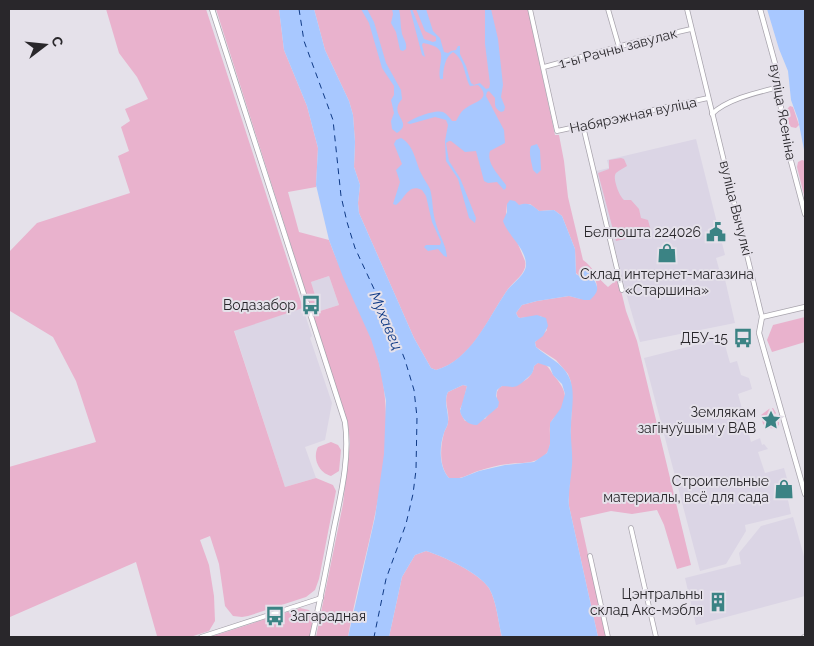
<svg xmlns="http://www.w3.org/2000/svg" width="814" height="646" font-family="Raleway,sans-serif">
  <rect width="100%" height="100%" fill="#e5e1ea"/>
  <!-- built -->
  <g fill="#dbd5e5">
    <path d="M 696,139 L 725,255 L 716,258 L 721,276 L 724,275 L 735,323 L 640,342 L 626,293 L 596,171 L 609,168 L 607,160 Z"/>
    <path d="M 329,276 L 339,305 L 320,311 L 311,282 Z"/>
    <path d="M 303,308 L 312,336 L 310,338 L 332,403 L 325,440 L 305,447 L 316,478 L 285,487 L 234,330 Z"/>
    <path d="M 723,338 L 730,363 L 737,361 L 741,375 L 749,378 L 752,389 L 738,394 L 751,442 L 760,438 L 762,445 L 764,444 L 768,449 L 758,452 L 765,473 L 784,468 L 792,496 L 788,500 L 791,514 L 745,525 L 746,531 L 726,564 L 700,571 L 644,358 Z"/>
    <path d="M 793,517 L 805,560 L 805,596 L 696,625 L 685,578 L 741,564 L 739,553 L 761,526 Z"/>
  </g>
  <!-- green -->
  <g fill="#e9b2cd" fill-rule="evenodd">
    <path d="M 106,9 L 206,9 L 303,308 L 234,331 L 285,487 L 316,478 L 333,485 L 336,491 L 319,579 L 315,590 L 306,597 L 248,616 L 242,617 L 233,616 L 225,606 L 219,564 L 210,536 L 200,540 L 209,565 L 214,596 L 215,621 L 209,631 L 190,637 L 152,637 L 157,636 L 136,562 L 10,617 L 9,612 L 9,467 L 96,442 L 76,381 L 53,337 L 10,311 L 9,307 L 9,252 L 37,223 L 130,193 L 118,156 L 129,151 L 121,127 L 130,121 L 125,109 L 148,99 L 137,77 L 119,53 Z"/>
    <path d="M 216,9 L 279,9 L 284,50 L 307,106 L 318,148 L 316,187 L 288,192 L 299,232 L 329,240 C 344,282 368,320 379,363 C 402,453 363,549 348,637 L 316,637 L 343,504 L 350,443 L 348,424 L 311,312 L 312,307 L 308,299 ZM 329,276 L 339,305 L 320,311 L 311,282 Z"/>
    <path d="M 314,9 L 528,9 L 555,135 L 559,135 L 564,161 L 568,197 L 583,260 C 593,267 598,279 608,287 L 615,281 L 615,266 L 626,311 L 637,341 L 691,565 L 677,569 L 664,525 L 657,510 L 632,514 L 611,511 L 580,518 L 606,637 L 598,637 L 569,506 L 569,489 L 572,458 L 570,441 L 572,403 L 571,382 L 568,374 L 556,360 L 536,347 L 535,342 L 547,330 L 541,316 L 520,318 L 518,317 L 516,313 L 522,305 L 537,301 L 569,296 L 581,299 L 597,289 C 598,282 591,270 585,267 L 581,270 L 582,277 L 580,277 L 576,273 L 575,249 L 562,216 L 554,210 L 539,211 L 530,204 L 519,205 L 507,204 L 506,215 L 525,261 C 528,274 513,281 506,292 C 487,320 472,360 436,370 L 431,368 L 414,338 L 359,213 L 358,203 L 360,185 L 354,167 L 355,142 L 353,115 L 349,101 L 325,50 Z"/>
    <path d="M 790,106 L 793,107 L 799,125 L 796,128 L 791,127 L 788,122 L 787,109 Z"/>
    <path d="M 621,158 L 624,159 L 627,166 C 624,168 619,170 616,173 C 612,177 619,196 624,200 L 631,200 L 639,209 L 641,218 L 648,220 L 651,231 L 651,233 L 616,241 L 598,173 L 609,169 L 609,160 Z"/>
    <path d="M 802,160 L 805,161 L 805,199 L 797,167 L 798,162 Z"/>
    <path d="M 805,317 L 805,342 L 772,352 L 767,340 L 773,325 Z"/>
    <path d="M 539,362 C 549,364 549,370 555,377 C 565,389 570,399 558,414 C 554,418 551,420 550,426 C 549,436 553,448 545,455 C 534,465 521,462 508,464 C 498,465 488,468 478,471 C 469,474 459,481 449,478 C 439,467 440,447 444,433 C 445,429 448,426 448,422 C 450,411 443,402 448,392 L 463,385 L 467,386 L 463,403 L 460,409 L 461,414 L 465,421 L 485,419 L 492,410 L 498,407 C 497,398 494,391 502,386 C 515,386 532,382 534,366 Z"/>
    <path d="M 773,408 L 776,413 L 774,416 L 767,418 L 767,422 L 773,422 L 777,420 L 779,422 L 779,425 C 774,430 768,429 763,424 L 761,415 L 769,409 Z"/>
    <path d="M 331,442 L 338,445 L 341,450 L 339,471 L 331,476 C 319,473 312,458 318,447 Z"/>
    <path d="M 426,551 C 443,556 479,573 489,588 C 497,602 498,622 502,637 L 389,637 L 402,577 L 415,555 Z"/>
    <path d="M 300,608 L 309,610 L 313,617 L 313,621 L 310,637 L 210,637 Z"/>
  </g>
  <!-- water -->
  <g fill="#a8c8ff" fill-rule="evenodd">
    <path d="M 279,9 L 314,9 L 325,50 L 349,101 L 353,115 L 355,142 L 354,167 L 360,185 L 358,203 L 359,213 L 414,338 L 431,368 L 436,370 C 471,360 487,320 506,292 C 511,284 526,275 526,265 C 526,248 508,236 503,221 L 507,212 L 507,204 L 510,200 L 515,201 L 519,205 C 529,202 532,205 539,211 L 554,210 L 562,216 L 575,249 L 576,274 L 581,277 L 583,268 L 587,266 C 591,270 590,273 593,278 C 599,288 599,291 590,300 L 584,300 L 569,296 L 537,301 L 522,305 L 516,313 L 518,317 L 520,318 L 537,315 L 546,318 L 548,326 L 543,336 L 535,342 L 536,347 C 547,357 562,362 569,377 C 576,391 571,412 571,426 C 570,439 573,452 572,465 C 571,479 568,492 569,506 L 598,637 L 502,637 C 498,622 497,602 489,588 C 479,573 443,556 426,551 L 415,555 L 402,577 L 389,637 L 348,637 L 375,517 L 384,454 L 386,401 L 379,364 L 371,339 L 343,277 L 329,240 L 316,185 L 318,148 L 307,106 L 284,50 ZM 538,363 L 550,367 L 553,375 L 562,384 L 565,394 L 561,408 L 550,423 L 550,444 L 547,453 L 534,462 L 505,465 L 479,471 L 461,478 L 449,478 C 439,467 439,447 444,433 C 445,429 448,426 448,422 C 449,411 443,402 448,392 L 463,385 L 467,386 L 460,411 C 462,419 468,425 477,425 L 498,407 L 499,402 L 496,396 L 497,390 L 502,386 C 515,387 515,389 525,380 C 531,375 533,374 534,366 Z"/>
    <path d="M 361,9 L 367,9 L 374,22 L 386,63 L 401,90 L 402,99 C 387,115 415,122 397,133 L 392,129 L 391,121 L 394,113 L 391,100 L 394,95 L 394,86 L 382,68 L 369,23 Z"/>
    <path d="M 392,9 L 399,9 C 401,17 400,25 402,34 C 404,40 407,42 406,49 L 403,51 L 400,50 L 396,32 L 391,23 L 393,14 Z"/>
    <path d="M 410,9 L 412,9 L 424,39 L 433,42 L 436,41 L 436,37 L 425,31 L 416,9 L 426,9 L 433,31 L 440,38 L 444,52 L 448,53 L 451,51 L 456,50 L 458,46 L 460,46 L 460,54 L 466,66 L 471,83 L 474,85 L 480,83 L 486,89 L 489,88 L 490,84 L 485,44 L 485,9 L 491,9 L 498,39 L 503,85 L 501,97 L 505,107 L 504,111 L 501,112 C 494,108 495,105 495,98 L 489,91 L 487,92 L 486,96 L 504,130 L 505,143 L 490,151 C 486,163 499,175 506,185 L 506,188 L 504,190 L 497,182 L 488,183 L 484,181 L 476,151 L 465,152 L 451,141 L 449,141 L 446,143 L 449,161 L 460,178 L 476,218 L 475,223 L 469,218 L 458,179 L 446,161 L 445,141 L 448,125 L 446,120 L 435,117 L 410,124 L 407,123 C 412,118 436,109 443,112 C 447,114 450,118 452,121 L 456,121 C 459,116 461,111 466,108 C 474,102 493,99 478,85 L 470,86 C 464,75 465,60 453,52 C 445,57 443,69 443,79 L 440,79 C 437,60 452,48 423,43 L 422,45 L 425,57 L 422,55 Z"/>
    <path d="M 767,9 L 805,9 L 805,155 L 798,119 L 791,100 L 788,71 L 779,49 Z"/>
    <path d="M 401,138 C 415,146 415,162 422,175 C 424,180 428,184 430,189 C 433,199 432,210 435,220 C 438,233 446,244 447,257 L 444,256 L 438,249 L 428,251 L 424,247 L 426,245 L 440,245 L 441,242 L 432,222 L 426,196 L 422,190 C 408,183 405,199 396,205 L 393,204 L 400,182 L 396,170 L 402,164 L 394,144 L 396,140 Z"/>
    <path d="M 537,144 L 540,150 L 541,170 L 537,174 L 533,170 C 532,163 528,153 531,146 Z"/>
  </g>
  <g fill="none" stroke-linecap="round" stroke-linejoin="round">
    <!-- ferry -->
    <path stroke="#0f3a86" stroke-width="1" stroke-dasharray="6 5" stroke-linecap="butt" d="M 299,9 L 304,41 L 333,120 L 341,196 L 347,222 L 355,248 L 395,334 L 405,360 L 414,390 L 417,417 L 416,470 L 413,494 L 406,524 L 386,579 L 374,637"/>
    <defs>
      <g id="minor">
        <path d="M 530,9 L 557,131 L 708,98"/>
        <path d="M 608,9 L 619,47"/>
        <path d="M 687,9 L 762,317"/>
        <path d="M 544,67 L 643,40 L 691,29"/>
        <path d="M 712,114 C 727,99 759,92 779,87"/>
        <path d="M 583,126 L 622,290"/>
        <path d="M 631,528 L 656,637"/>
        <path d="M 590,556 L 608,637"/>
        <path d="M 201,637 L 321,598"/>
        <path d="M 804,637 L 805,637"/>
      </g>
      <g id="tertiary">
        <path d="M 212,9 L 345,422 C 350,458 341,494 334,528 C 327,565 320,601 312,637"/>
        <path d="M 760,9 L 776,67 L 782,117 L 788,150 L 805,214"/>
        <path d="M 805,307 L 762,317 L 759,333 L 805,494"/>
      </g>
    </defs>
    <!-- minor casing -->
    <use href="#minor" stroke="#a8a4ad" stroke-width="5.5"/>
    <!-- tertiary casing -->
    <use href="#tertiary" stroke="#a8a4ad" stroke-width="6"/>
    <!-- minor -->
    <use href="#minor" stroke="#fff" stroke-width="4"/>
    <!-- tertiary -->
    <use href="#tertiary" stroke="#fff" stroke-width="4.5"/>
  </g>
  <!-- icons -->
  <defs>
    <symbol id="civic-bare" viewBox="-9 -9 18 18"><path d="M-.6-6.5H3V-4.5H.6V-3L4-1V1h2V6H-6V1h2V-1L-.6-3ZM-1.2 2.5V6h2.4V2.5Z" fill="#3b8384" stroke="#e5e1ea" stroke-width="2.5" paint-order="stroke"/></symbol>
    <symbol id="shop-bare" viewBox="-9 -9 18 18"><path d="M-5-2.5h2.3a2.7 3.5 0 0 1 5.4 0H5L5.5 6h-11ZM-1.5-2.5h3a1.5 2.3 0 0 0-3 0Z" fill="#3b8384" stroke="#e5e1ea" stroke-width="2.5" paint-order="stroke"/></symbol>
    <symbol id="bus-bare" viewBox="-9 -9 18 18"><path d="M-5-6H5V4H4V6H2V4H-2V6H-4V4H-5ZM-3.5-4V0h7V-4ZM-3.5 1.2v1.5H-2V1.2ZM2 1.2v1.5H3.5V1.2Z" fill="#3b8384" stroke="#e5e1ea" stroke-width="2.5" paint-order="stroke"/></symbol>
    <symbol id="sight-bare" viewBox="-9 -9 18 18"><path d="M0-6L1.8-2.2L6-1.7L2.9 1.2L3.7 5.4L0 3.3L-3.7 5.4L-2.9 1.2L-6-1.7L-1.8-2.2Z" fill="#3b8384" stroke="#e5e1ea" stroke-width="2.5" paint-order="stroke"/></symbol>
    <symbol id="building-bare" viewBox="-9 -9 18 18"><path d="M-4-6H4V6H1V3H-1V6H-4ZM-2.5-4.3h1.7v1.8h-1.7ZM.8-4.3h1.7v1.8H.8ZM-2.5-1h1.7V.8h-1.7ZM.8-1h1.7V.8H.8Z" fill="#3b8384" stroke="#e5e1ea" stroke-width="2.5" paint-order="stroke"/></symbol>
  </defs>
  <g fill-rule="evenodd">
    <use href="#civic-bare" x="702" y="218" width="28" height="28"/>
    <use href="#shop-bare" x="653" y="239" width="28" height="28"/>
    <use href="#bus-bare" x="297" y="291" width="28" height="28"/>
    <use href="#bus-bare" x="729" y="324" width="28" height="28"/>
    <use href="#sight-bare" x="757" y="406" width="28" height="28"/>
    <use href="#shop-bare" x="770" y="475" width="28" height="28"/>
    <use href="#building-bare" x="704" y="588" width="28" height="28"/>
    <use href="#bus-bare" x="261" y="602" width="28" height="28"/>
  </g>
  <g text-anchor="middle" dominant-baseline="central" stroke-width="4" stroke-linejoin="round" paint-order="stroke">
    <!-- street labels -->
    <g font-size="14" fill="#29272b" stroke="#e5e1ea">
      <text transform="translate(618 48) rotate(-15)">1-ы Рачны завулак</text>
      <text transform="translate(783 112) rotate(80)">вуліца Ясеніна</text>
      <text transform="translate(633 115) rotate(-12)">Набярэжная вуліца</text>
      <text transform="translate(736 208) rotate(76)">вуліца Вычулкі</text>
    </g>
    <!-- poi labels -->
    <g font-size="14" fill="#29272b" stroke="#e5e1ea" text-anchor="end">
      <text x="701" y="232">Белпошта 224026</text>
      <text x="667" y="274" text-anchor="middle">Склад интернет-магазина<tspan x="667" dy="16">«Старшина»</tspan></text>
      <text x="296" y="305">Водазабор</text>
      <text x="728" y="338">ДБУ-15</text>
      <text x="756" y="412">Землякам<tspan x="756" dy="16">загінуўшым у ВАВ</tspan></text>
      <text x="769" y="481">Строительные<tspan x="769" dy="16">материалы, всё для сада</tspan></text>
      <text x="703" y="594">Цэнтральны<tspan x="703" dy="16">склад Акс-мэбля</tspan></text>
      <text x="290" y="616" text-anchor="start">Загарадная</text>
    </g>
    <!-- water labels -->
    <g font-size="15" font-style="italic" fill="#0f3a86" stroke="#e5e1ea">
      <text transform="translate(386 321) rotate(67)">Мухавец</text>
    </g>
  </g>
  <!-- border -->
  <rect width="814" height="646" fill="none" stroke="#29272b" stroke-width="20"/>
  <!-- north arrow -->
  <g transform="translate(45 45) rotate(74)" stroke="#e5e1ea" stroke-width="4" paint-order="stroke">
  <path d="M0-4L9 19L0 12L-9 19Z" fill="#29272b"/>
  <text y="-8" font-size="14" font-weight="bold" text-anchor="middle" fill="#29272b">С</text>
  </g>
</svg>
